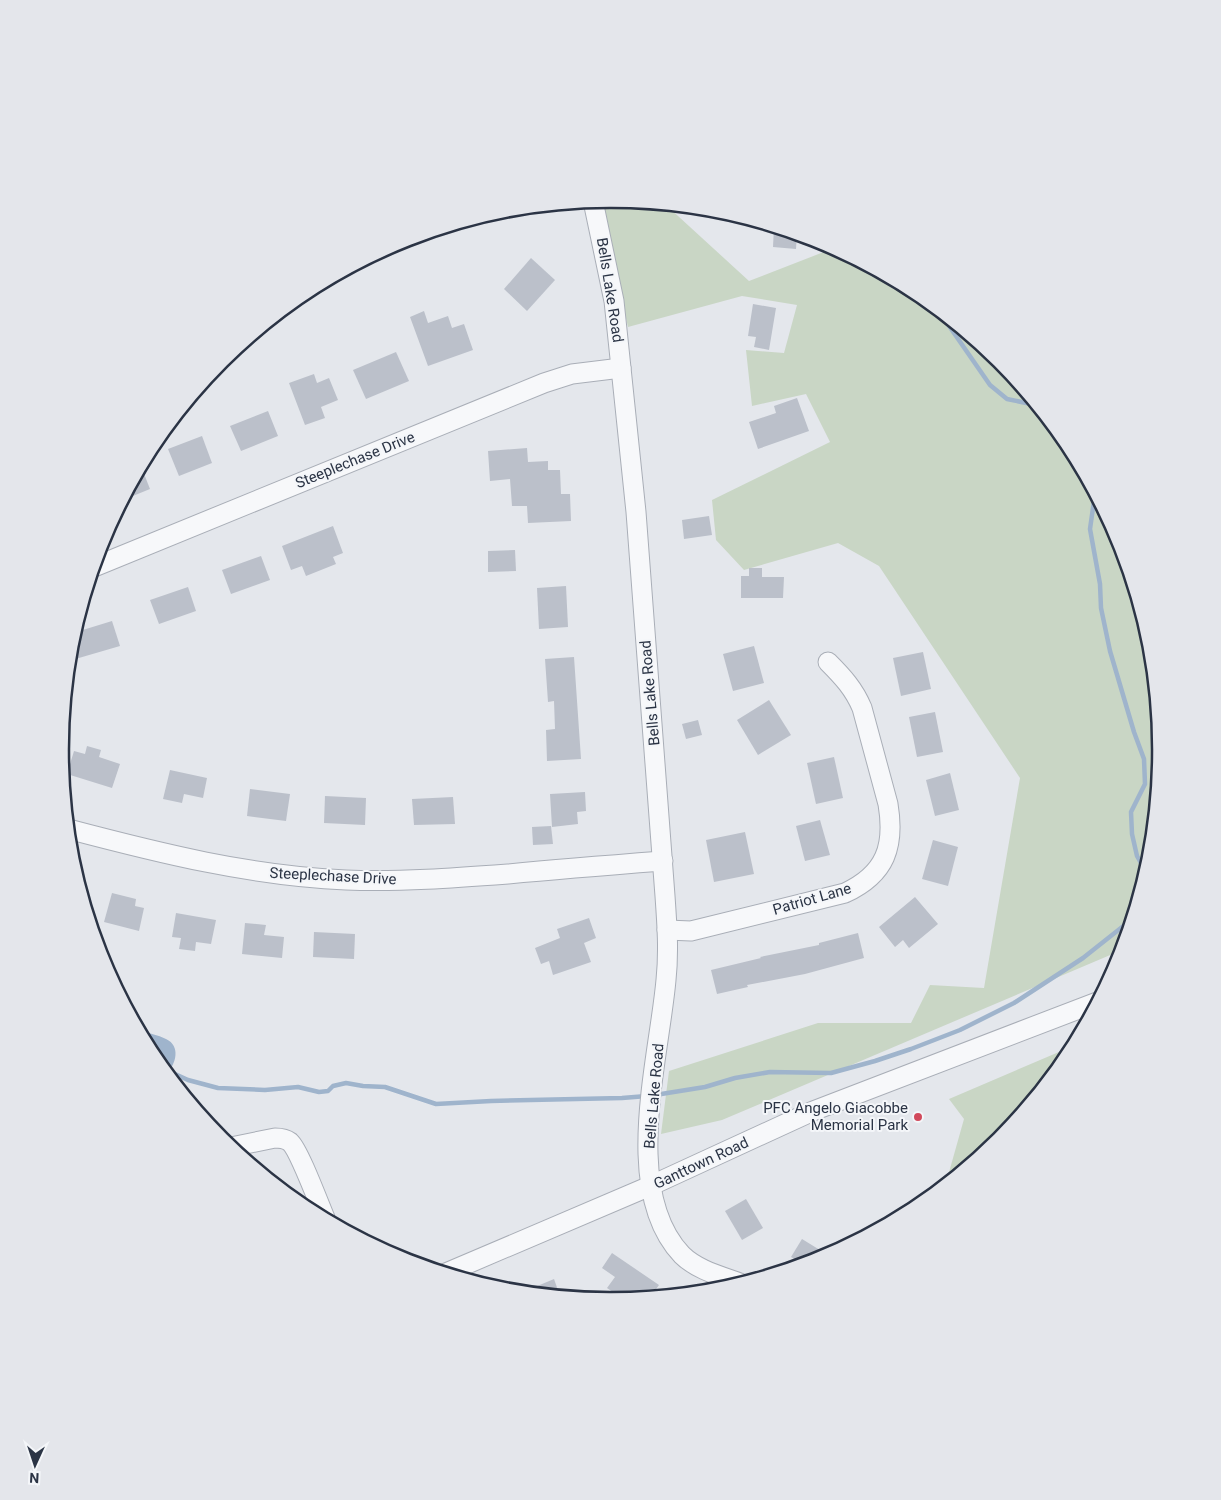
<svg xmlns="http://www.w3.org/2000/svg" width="1221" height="1500" font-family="Roboto,sans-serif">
  <rect width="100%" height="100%" fill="#e4e7ec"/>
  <!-- green -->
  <g fill="#c9d6c5">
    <path d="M 611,200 L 666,205 L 749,281 L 834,248 L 917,292 L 1000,361 L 1068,444 L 1119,540 L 1150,643 L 1161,750 L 1150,858 L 1122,950 L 722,1120 L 661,1134 L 669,1071 L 818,1023 L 911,1023 L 930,985 L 984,988 L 1020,778 L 879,566 L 838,543 L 744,570 L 716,540 L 712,500 L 830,442 L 806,394 L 752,406 L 746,350 L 784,353 L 797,305 L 742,296 L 628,327 L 600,201 Z"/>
    <path d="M 1073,1046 L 1068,1056 L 1000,1139 L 946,1183 L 964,1119 L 949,1099 Z"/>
    <path d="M 916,1208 L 826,1256 L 821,1252 Z"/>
  </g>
  <!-- water -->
  <path fill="#9fb4cc" d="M 139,1030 C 148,1033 158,1035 166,1039 C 181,1046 176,1064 167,1073 L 153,1056 Z"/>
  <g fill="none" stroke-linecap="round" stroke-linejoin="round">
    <!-- stream -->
    <g stroke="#9fb4cc" stroke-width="4.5">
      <path d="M 938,310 L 990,385 L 1007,399 L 1036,405"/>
      <path d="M 1095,494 L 1090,529 L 1100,584 L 1101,608 L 1110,651 L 1134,732 L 1144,759 L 1145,784 L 1131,812 L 1132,834 L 1137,856 L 1146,872"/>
      <path d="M 164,1069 L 188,1080 L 218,1088 L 265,1090 L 298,1087 L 319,1092 L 328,1091 L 333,1086 L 346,1083 L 363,1086 L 385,1087 L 436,1104 L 491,1101 L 622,1098 L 647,1096"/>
      <path d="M 655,1095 L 705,1087 L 735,1078 L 770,1072 L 831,1073 L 875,1061 L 911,1049 L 960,1030 L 1014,1003 L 1083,958 L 1131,920"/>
    </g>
  </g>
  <!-- building -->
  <g fill="#bbc0ca">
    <path d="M 774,227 L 797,234 L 796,249 L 773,247 Z"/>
    <path d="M 531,258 L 555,280 L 527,311 L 504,289 Z"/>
    <path d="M 753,304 L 776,308 L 769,350 L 754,347 L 756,337 L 748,336 Z"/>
    <path d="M 424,311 L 428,323 L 448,316 L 452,328 L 464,324 L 473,350 L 428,366 L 410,317 Z"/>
    <path d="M 396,352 L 409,381 L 366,399 L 353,370 Z"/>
    <path d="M 314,374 L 317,383 L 329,378 L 338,400 L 321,407 L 325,418 L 305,425 L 289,383 Z"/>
    <path d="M 797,398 L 809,431 L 758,449 L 749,422 L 776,413 L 774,406 Z"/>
    <path d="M 268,411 L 278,436 L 241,451 L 230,426 Z"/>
    <path d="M 202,436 L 212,463 L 179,476 L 168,449 Z"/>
    <path d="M 527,448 L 528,462 L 548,461 L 548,470 L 560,470 L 561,494 L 570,494 L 571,521 L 528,523 L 527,506 L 512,506 L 510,479 L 490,481 L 488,451 Z"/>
    <path d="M 141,466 L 150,489 L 123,500 L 131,484 Z"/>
    <path d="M 709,516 L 712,535 L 684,539 L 682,520 Z"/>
    <path d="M 333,526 L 343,553 L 333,557 L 336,564 L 306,576 L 302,566 L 291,570 L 282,546 Z"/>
    <path d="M 515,550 L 516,571 L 488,572 L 488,551 Z"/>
    <path d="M 261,556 L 270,580 L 231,594 L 222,570 Z"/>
    <path d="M 749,568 L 762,568 L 762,577 L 784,577 L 783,598 L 741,598 L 741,576 L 749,576 Z"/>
    <path d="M 566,586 L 568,627 L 539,629 L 537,588 Z"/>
    <path d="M 188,587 L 196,611 L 159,624 L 150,600 Z"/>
    <path d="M 112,621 L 120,646 L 72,660 L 70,653 L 73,633 Z"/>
    <path d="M 754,646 L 764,683 L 733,691 L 723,654 Z"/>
    <path d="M 923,652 L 931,689 L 901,696 L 893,658 Z"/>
    <path d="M 574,657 L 581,759 L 547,761 L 546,730 L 555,729 L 554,701 L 548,702 L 545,659 Z"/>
    <path d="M 769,700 L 791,735 L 758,755 L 737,720 Z"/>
    <path d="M 935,712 L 943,752 L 917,757 L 909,717 Z"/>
    <path d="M 698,720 L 702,735 L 686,739 L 682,724 Z"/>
    <path d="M 87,746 L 101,750 L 99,757 L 120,764 L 112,788 L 67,774 L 74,751 L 85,754 Z"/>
    <path d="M 834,757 L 843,798 L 816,804 L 807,763 Z"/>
    <path d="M 170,770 L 207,778 L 203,798 L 184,794 L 182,803 L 163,799 Z"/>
    <path d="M 950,773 L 959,810 L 935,816 L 926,780 Z"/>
    <path d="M 250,789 L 290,794 L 286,821 L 247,816 Z"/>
    <path d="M 585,792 L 586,811 L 577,812 L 578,824 L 552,827 L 550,794 Z"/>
    <path d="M 325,796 L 366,798 L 365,825 L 324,823 Z"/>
    <path d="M 453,797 L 455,824 L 414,825 L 412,799 Z"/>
    <path d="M 820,820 L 830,855 L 805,861 L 796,826 Z"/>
    <path d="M 551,826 L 553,844 L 533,845 L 532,827 Z"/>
    <path d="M 745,832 L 754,874 L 714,882 L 706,840 Z"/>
    <path d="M 933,840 L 958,847 L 948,886 L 922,879 Z"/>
    <path d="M 112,893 L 136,899 L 135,906 L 144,908 L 139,931 L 104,922 Z"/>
    <path d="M 915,897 L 938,924 L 909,948 L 903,940 L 895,947 L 879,927 Z"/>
    <path d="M 176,913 L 216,920 L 211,944 L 196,942 L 195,951 L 179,949 L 181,938 L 172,937 Z"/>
    <path d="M 589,918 L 596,938 L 584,943 L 591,962 L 553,975 L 549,961 L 541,964 L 535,948 L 560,938 L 557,929 Z"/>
    <path d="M 245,923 L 266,925 L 264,935 L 284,937 L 282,958 L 242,954 Z"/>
    <path d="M 314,932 L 355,934 L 354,959 L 313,957 Z"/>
    <path d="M 858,933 L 864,958 L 805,974 L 747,985 L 748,987 L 717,994 L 711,970 L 761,958 L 760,957 L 819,945 L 819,943 Z"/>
    <path d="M 746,1199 L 763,1228 L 742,1240 L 725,1211 Z"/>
    <path d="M 802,1239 L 828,1255 L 803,1264 L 791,1257 Z"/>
    <path d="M 612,1253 L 659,1285 L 651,1296 L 623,1299 L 607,1288 L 615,1277 L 602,1268 Z"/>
    <path d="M 554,1279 L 560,1296 L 523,1292 Z"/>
  </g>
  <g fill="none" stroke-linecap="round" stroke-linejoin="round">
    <defs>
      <g id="minor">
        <path d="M 593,201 L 614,301 L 621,368 L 636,512 L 665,896 C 667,924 669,952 666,980 C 659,1059 621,1191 682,1255 C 697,1270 721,1276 740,1283"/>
        <path d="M 94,567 L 544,383 L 572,374 L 621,368"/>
        <path d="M 68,829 C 159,853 251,876 346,880 C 400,882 454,878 508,874 C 560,869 611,865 663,861"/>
        <path d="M 667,930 L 691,931 L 845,893 C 886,874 895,846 888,804 L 862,708 C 854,689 843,677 828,662"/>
        <path d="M 231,1147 L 275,1138 C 280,1138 286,1139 290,1142 C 299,1150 319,1204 325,1218"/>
        <path d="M 446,1273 L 650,1186 L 813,1111 L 1097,1002"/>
      </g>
    </defs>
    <!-- minor casing -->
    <use href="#minor" stroke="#a9aeb7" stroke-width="21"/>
    <!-- minor -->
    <use href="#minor" stroke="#f7f8fa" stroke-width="19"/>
  </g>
  <!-- markers -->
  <circle fill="#d1495b" stroke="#f4f6f9" stroke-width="2" cx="918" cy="1117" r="5"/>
  <g text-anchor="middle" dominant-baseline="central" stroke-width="4" stroke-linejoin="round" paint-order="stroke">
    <!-- street labels -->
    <g font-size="15" fill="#2b3445" stroke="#f4f6f9">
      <text transform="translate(610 290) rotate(81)">Bells Lake Road</text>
      <text transform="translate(355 460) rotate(-22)">Steeplechase Drive</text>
      <text transform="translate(650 693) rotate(-95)">Bells Lake Road</text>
      <text transform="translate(333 876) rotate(3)">Steeplechase Drive</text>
      <text transform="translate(812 899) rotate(-16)">Patriot Lane</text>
      <text transform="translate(654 1096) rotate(-85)">Bells Lake Road</text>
      <text transform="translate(701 1163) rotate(-25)">Ganttown Road</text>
    </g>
    <!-- poi labels -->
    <g font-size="15" fill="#2b3445" stroke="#f4f6f9" text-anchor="end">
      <text x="908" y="1108">PFC Angelo Giacobbe<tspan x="908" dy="17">Memorial Park</tspan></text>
    </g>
  </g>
  <!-- crop -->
  <path d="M0 0H1221V1500H0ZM610 208H611A541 541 0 0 1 1152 749V751A541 541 0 0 1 611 1292H610A541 541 0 0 1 69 751V749A541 541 0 0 1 610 208Z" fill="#e4e6eb" fill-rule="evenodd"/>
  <path fill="none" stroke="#2b3445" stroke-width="2.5" d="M610 208H611A541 541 0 0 1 1152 749V751A541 541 0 0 1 611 1292H610A541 541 0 0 1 69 751V749A541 541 0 0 1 610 208Z"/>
  <!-- north arrow -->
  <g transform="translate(35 1465) rotate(183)" stroke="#f4f6f9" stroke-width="4" paint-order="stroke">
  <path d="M0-4L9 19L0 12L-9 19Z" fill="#2b3445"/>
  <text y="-8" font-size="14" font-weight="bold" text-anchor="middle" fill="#2b3445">N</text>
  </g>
</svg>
